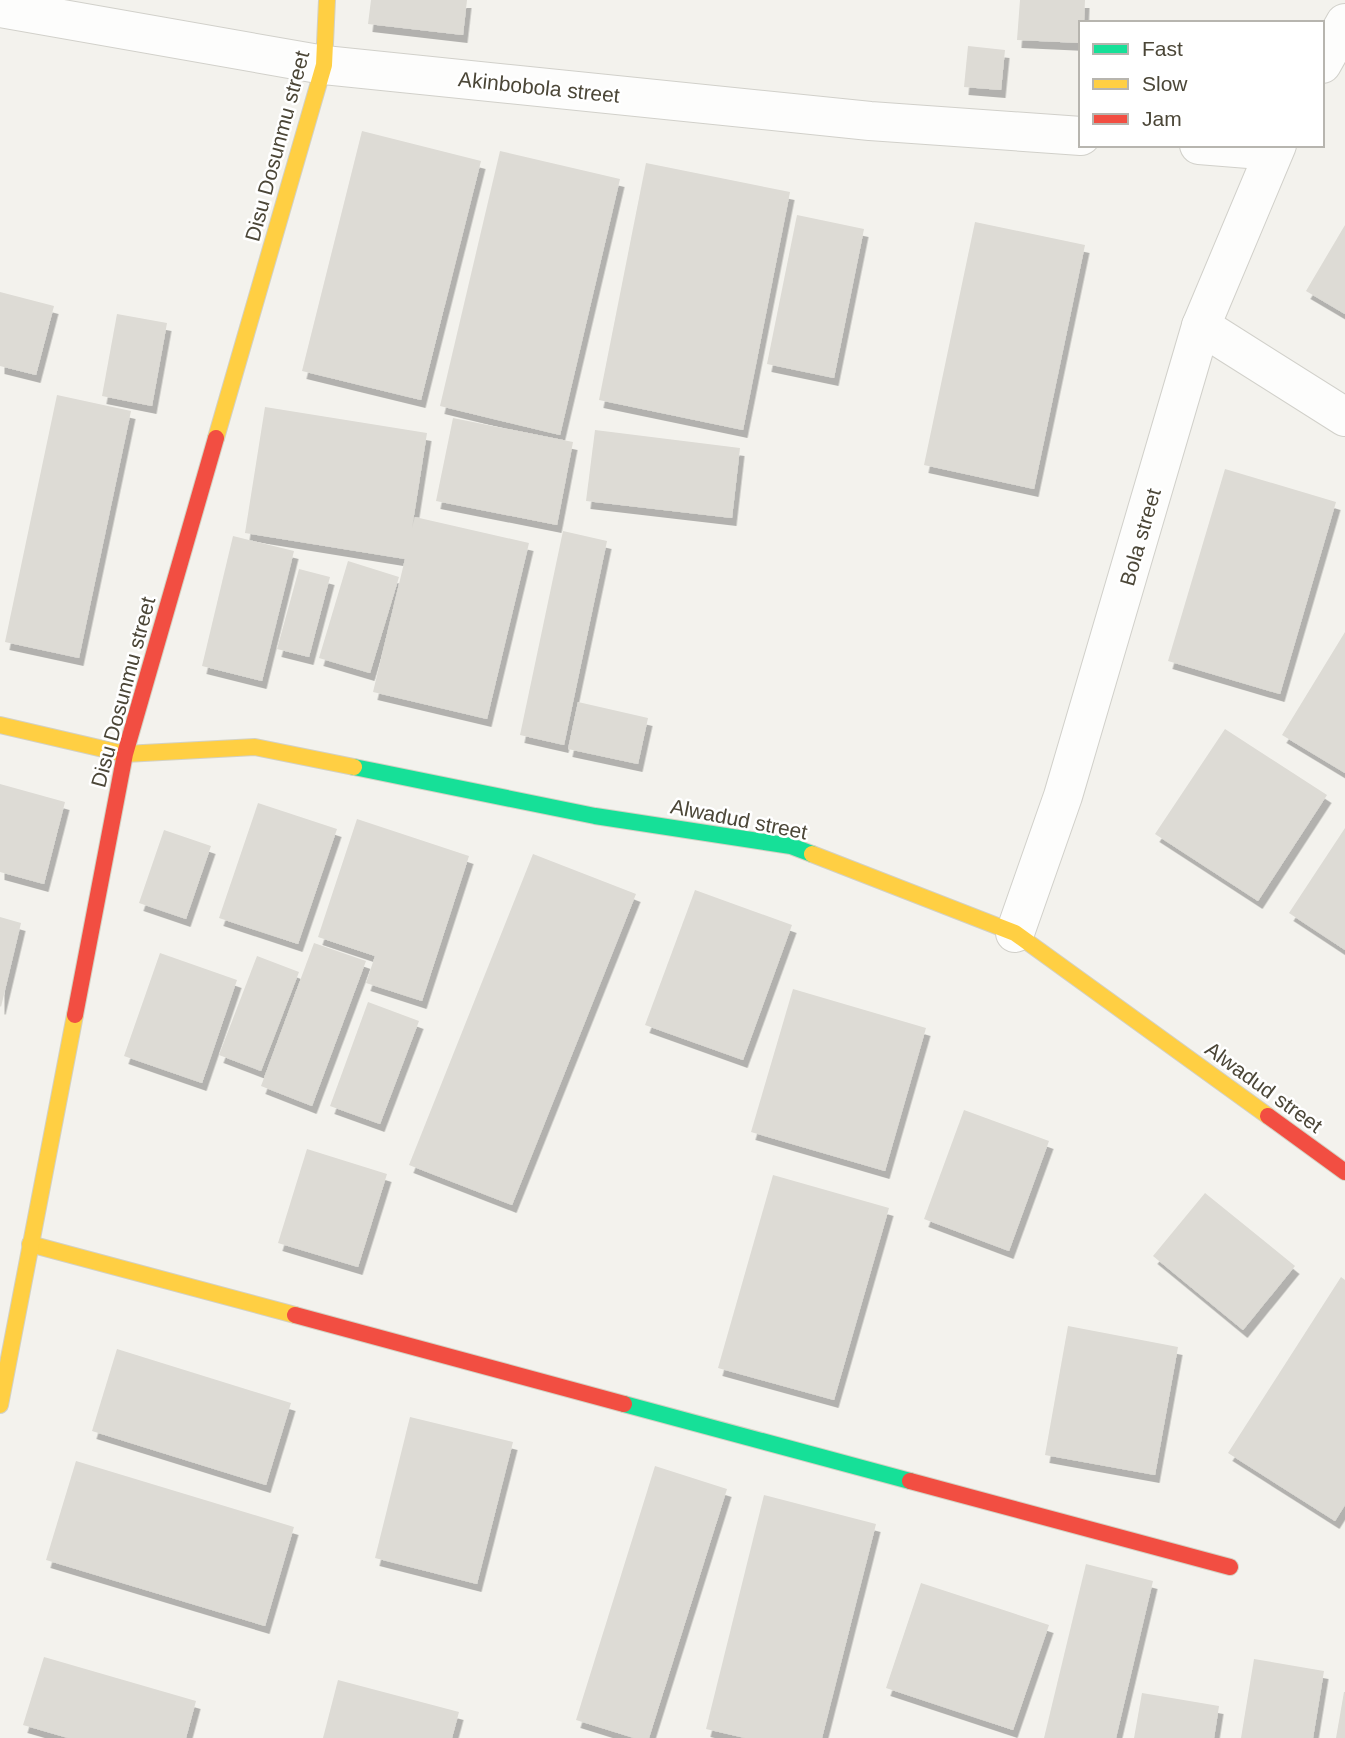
<svg xmlns="http://www.w3.org/2000/svg" width="1345" height="1738" font-family="Arial,sans-serif">
  <defs>
    <filter id="shadow"><feDropShadow dx="4.5" dy="8" stdDeviation="0" flood-color="#0004"/></filter>
  </defs>
  <rect width="100%" height="100%" fill="#f3f2ed"/>
  <!-- building -->
  <g fill="#dddbd5" filter="url(#shadow)">
    <path d="M 371,0 L 467,0 L 463,35 L 368,24 Z"/>
    <path d="M 1020,0 L 1085,0 L 1084,23 L 1081,23 L 1081,43 L 1017,40 Z"/>
    <path d="M 968,46 L 1005,50 L 1001,90 L 964,87 Z"/>
    <path d="M 362,131 L 481,161 L 421,400 L 302,371 Z"/>
    <path d="M 500,151 L 620,179 L 560,435 L 440,406 Z"/>
    <path d="M 646,163 L 790,192 L 743,430 L 599,400 Z"/>
    <path d="M 797,215 L 864,229 L 834,378 L 767,364 Z"/>
    <path d="M 975,222 L 1085,245 L 1034,489 L 924,465 Z"/>
    <path d="M 1345,225 L 1345,314 L 1306,291 Z"/>
    <path d="M 0,292 L 54,306 L 36,375 L 0,366 Z"/>
    <path d="M 117,314 L 167,323 L 152,406 L 102,396 Z"/>
    <path d="M 57,395 L 131,411 L 79,658 L 5,642 Z"/>
    <path d="M 265,407 L 427,433 L 412,528 L 415,517 L 529,543 L 487,719 L 373,692 L 405,559 L 245,533 Z"/>
    <path d="M 453,418 L 573,442 L 557,525 L 436,501 Z"/>
    <path d="M 595,430 L 740,448 L 732,518 L 586,501 Z"/>
    <path d="M 1225,469 L 1336,502 L 1280,694 L 1168,661 Z"/>
    <path d="M 563,531 L 607,541 L 564,745 L 520,735 Z"/>
    <path d="M 233,536 L 294,551 L 262,681 L 202,666 Z"/>
    <path d="M 348,561 L 399,577 L 370,673 L 319,658 Z"/>
    <path d="M 299,569 L 330,577 L 309,657 L 277,649 Z"/>
    <path d="M 1345,632 L 1345,773 L 1282,735 Z"/>
    <path d="M 578,702 L 648,718 L 638,764 L 568,749 Z"/>
    <path d="M 1225,729 L 1327,795 L 1258,901 L 1155,834 Z"/>
    <path d="M 0,784 L 65,802 L 44,884 L 0,872 Z"/>
    <path d="M 258,803 L 337,829 L 298,944 L 219,918 Z"/>
    <path d="M 357,819 L 469,856 L 422,1001 L 366,983 L 375,956 L 318,937 Z"/>
    <path d="M 1345,828 L 1345,950 L 1289,913 Z"/>
    <path d="M 164,830 L 211,846 L 186,919 L 139,903 Z"/>
    <path d="M 533,854 L 636,894 L 512,1205 L 409,1165 Z"/>
    <path d="M 695,890 L 792,925 L 743,1060 L 645,1025 Z"/>
    <path d="M 0,917 L 21,923 L 1,1007 L 0,1006 Z"/>
    <path d="M 314,943 L 366,961 L 312,1106 L 261,1086 Z"/>
    <path d="M 160,953 L 237,980 L 202,1083 L 124,1056 Z"/>
    <path d="M 257,956 L 299,972 L 261,1071 L 219,1055 Z"/>
    <path d="M 793,989 L 926,1028 L 885,1171 L 751,1132 Z"/>
    <path d="M 368,1002 L 419,1021 L 380,1124 L 330,1106 Z"/>
    <path d="M 964,1110 L 1049,1141 L 1009,1251 L 924,1219 Z"/>
    <path d="M 307,1149 L 387,1174 L 358,1267 L 278,1243 Z"/>
    <path d="M 773,1175 L 889,1208 L 834,1400 L 718,1368 Z"/>
    <path d="M 1205,1193 L 1295,1266 L 1243,1330 L 1153,1256 Z"/>
    <path d="M 1341,1277 L 1345,1280 L 1345,1505 L 1335,1521 L 1228,1453 Z"/>
    <path d="M 1068,1326 L 1178,1347 L 1155,1475 L 1045,1455 Z"/>
    <path d="M 117,1349 L 291,1403 L 266,1485 L 92,1431 Z"/>
    <path d="M 410,1417 L 513,1442 L 477,1584 L 375,1558 Z"/>
    <path d="M 76,1461 L 294,1527 L 265,1626 L 46,1560 Z"/>
    <path d="M 655,1466 L 727,1489 L 649,1738 L 634,1738 L 576,1720 Z"/>
    <path d="M 764,1495 L 876,1524 L 822,1738 L 745,1738 L 706,1729 Z"/>
    <path d="M 1086,1564 L 1153,1581 L 1116,1738 L 1044,1738 Z"/>
    <path d="M 921,1583 L 1049,1625 L 1013,1730 L 886,1688 Z"/>
    <path d="M 44,1657 L 196,1701 L 186,1738 L 68,1738 L 23,1725 Z"/>
    <path d="M 1254,1659 L 1324,1671 L 1313,1738 L 1241,1738 Z"/>
    <path d="M 338,1680 L 459,1712 L 452,1738 L 323,1738 Z"/>
    <path d="M 1344,1692 L 1345,1692 L 1345,1738 L 1336,1738 Z"/>
    <path d="M 1142,1693 L 1219,1706 L 1214,1738 L 1134,1738 Z"/>
  </g>
  <g fill="none" stroke-linecap="round" stroke-linejoin="round">
    <defs>
      <g id="street">
        <path d="M 0,8 L 324,65 L 870,121 L 1081,136"/>
        <path d="M 1322,64 L 1345,23"/>
        <path d="M 1199,145 L 1274,151"/>
        <path d="M 1201,326 L 1345,417"/>
        <path d="M 1015,933 L 1063,796 L 1201,326 L 1277,145"/>
      </g>
      <g id="fast">
        <path d="M 354,767 L 595,816 L 791,846 L 812,854"/>
        <path d="M 624,1404 L 910,1481"/>
      </g>
      <g id="slow">
        <path d="M 216,438 L 324,65 L 327,0"/>
        <path d="M 0,725 L 125,754 L 255,747 L 354,767"/>
        <path d="M 812,854 L 1015,933 L 1268,1116"/>
        <path d="M 30,1244 L 295,1315"/>
        <path d="M 0,1405 L 75,1015"/>
      </g>
      <g id="jam">
        <path d="M 75,1015 L 125,754 L 216,438"/>
        <path d="M 1268,1116 L 1345,1172"/>
        <path d="M 295,1315 L 624,1404"/>
        <path d="M 910,1481 L 1230,1567"/>
      </g>
    </defs>
    <!-- street casing -->
    <use href="#street" stroke="#d1d0ca" stroke-width="40"/>
    <!-- fast casing -->
    <use href="#fast" stroke="#d3d1c3" stroke-width="18"/>
    <!-- slow casing -->
    <use href="#slow" stroke="#d3d1c3" stroke-width="18"/>
    <!-- jam casing -->
    <use href="#jam" stroke="#d3d1c3" stroke-width="18"/>
    <!-- street -->
    <use href="#street" stroke="#fdfdfc" stroke-width="38"/>
    <!-- fast -->
    <use href="#fast" stroke="#16e098" stroke-width="16"/>
    <!-- slow -->
    <use href="#slow" stroke="#ffcf43" stroke-width="16"/>
    <!-- jam -->
    <use href="#jam" stroke="#f24e42" stroke-width="16"/>
  </g>
  <g text-anchor="middle" dominant-baseline="central" stroke-width="5" stroke-linejoin="round" paint-order="stroke">
    <!-- street labels -->
    <g font-size="21" fill="#4b4637" stroke="#fff">
      <text transform="translate(539 87) rotate(6)">Akinbobola street</text>
      <text transform="translate(277 146) rotate(-75)">Disu Dosunmu street</text>
      <text transform="translate(1140 537) rotate(-74)">Bola street</text>
      <text transform="translate(123 692) rotate(-75)">Disu Dosunmu street</text>
      <text transform="translate(739 819) rotate(11)">Alwadud street</text>
      <text transform="translate(1264 1087) rotate(36)">Alwadud street</text>
    </g>
  </g>
  <!-- legend -->
  <rect x="1079" y="21" width="245" height="126" fill="#ffffff" stroke="#b7b5af" stroke-width="2"/>
  <rect x="1093" y="44" width="35" height="10" fill="#16e098" stroke="#b7b5af" stroke-width="2"/>
  <text x="1142" y="56" font-size="21" fill="#4b4637">Fast</text>
  <rect x="1093" y="79" width="35" height="10" fill="#ffcf43" stroke="#b7b5af" stroke-width="2"/>
  <text x="1142" y="91" font-size="21" fill="#4b4637">Slow</text>
  <rect x="1093" y="114" width="35" height="10" fill="#f24e42" stroke="#b7b5af" stroke-width="2"/>
  <text x="1142" y="126" font-size="21" fill="#4b4637">Jam</text>
</svg>
